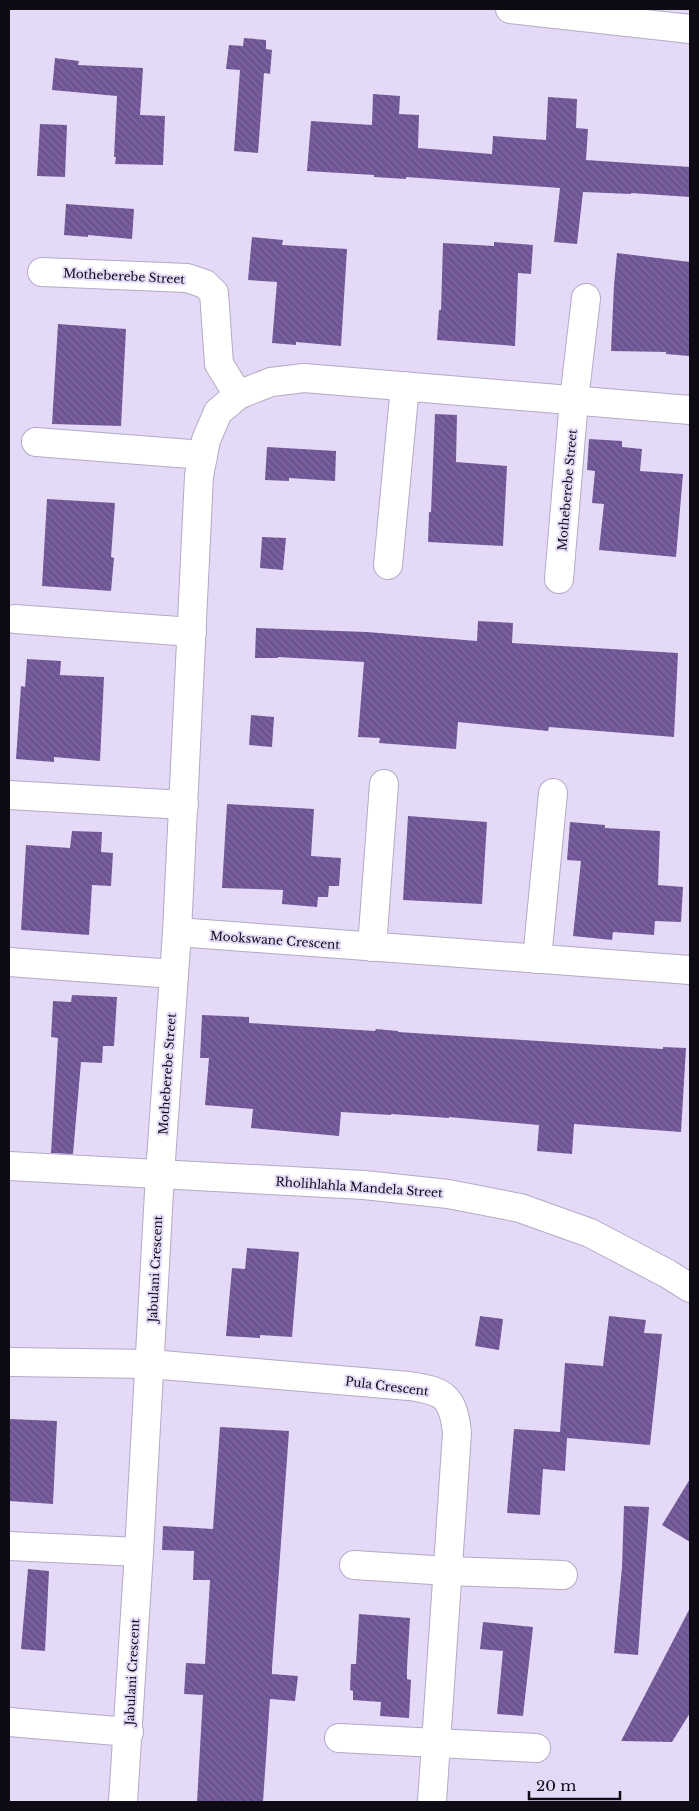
<svg xmlns="http://www.w3.org/2000/svg" width="699" height="1811" font-family="'Libre Baskerville',serif">
  <defs>
    <pattern id="building-back-hatch" width="6" height="6" patternUnits="userSpaceOnUse" patternTransform="scale(1.25)"><rect width="6" height="6" fill="#6e5495"/><path d="M-1 5l2 2M0 0l6 6M5-1l2 2" fill="none" stroke="#806c9e"/></pattern>
  </defs>
  <rect width="100%" height="100%" fill="#e4daf7"/>
  <!-- building -->
  <g fill="url(#building-back-hatch)">
    <path d="M 244,38 L 266,40 L 266,49 L 272,50 L 270,74 L 264,73 L 258,153 L 234,151 L 240,70 L 226,69 L 229,45 L 243,46 Z"/>
    <path d="M 55,58 L 79,61 L 78,65 L 143,68 L 140,115 L 165,116 L 163,165 L 115,164 L 116,157 L 114,157 L 117,96 L 52,90 Z"/>
    <path d="M 373,94 L 400,96 L 399,114 L 419,115 L 418,148 L 492,154 L 493,136 L 546,140 L 548,97 L 577,99 L 576,128 L 588,129 L 586,160 L 690,167 L 690,197 L 631,193 L 631,194 L 583,192 L 577,244 L 554,242 L 560,188 L 406,177 L 406,179 L 374,177 L 374,175 L 307,171 L 311,121 L 372,125 Z"/>
    <path d="M 40,124 L 67,125 L 65,177 L 37,176 Z"/>
    <path d="M 66,204 L 134,209 L 132,239 L 88,235 L 88,237 L 64,235 Z"/>
    <path d="M 252,237 L 283,240 L 282,245 L 347,249 L 341,346 L 296,342 L 296,345 L 272,343 L 277,282 L 248,280 Z"/>
    <path d="M 494,242 L 533,245 L 531,274 L 518,273 L 515,346 L 437,340 L 439,310 L 441,310 L 443,243 L 494,246 Z"/>
    <path d="M 617,253 L 690,262 L 689,356 L 666,354 L 666,352 L 611,351 L 614,285 Z"/>
    <path d="M 58,324 L 126,329 L 121,426 L 52,424 Z"/>
    <path d="M 435,414 L 457,415 L 456,462 L 507,466 L 503,546 L 428,542 L 429,512 L 431,512 Z"/>
    <path d="M 589,439 L 622,441 L 622,447 L 642,449 L 640,471 L 683,474 L 676,557 L 599,550 L 604,504 L 592,503 L 595,471 L 587,470 Z"/>
    <path d="M 267,447 L 336,451 L 335,481 L 289,478 L 289,481 L 265,480 Z"/>
    <path d="M 47,499 L 115,503 L 111,557 L 114,558 L 111,591 L 42,586 Z"/>
    <path d="M 262,537 L 286,538 L 283,570 L 260,568 Z"/>
    <path d="M 478,621 L 513,623 L 512,643 L 678,653 L 674,737 L 549,727 L 548,731 L 458,722 L 456,749 L 379,743 L 380,738 L 358,737 L 364,662 L 278,657 L 278,658 L 255,658 L 256,628 L 367,632 L 477,641 Z"/>
    <path d="M 27,659 L 61,661 L 60,675 L 104,677 L 100,761 L 54,757 L 54,762 L 16,759 L 21,686 L 25,687 Z"/>
    <path d="M 251,715 L 274,717 L 272,747 L 249,745 Z"/>
    <path d="M 227,804 L 314,809 L 311,856 L 341,858 L 339,886 L 329,886 L 328,897 L 318,897 L 317,907 L 282,904 L 283,890 L 222,888 Z"/>
    <path d="M 408,816 L 487,822 L 482,904 L 403,900 Z"/>
    <path d="M 570,822 L 605,825 L 605,828 L 660,831 L 658,885 L 683,887 L 681,922 L 655,921 L 654,935 L 613,932 L 612,940 L 573,936 L 581,861 L 567,860 Z"/>
    <path d="M 72,831 L 102,832 L 101,852 L 113,853 L 111,886 L 92,885 L 89,935 L 21,930 L 26,845 L 70,848 Z"/>
    <path d="M 72,995 L 117,997 L 114,1046 L 103,1046 L 102,1063 L 81,1062 L 73,1154 L 51,1153 L 58,1038 L 51,1037 L 53,1001 L 71,1002 Z"/>
    <path d="M 202,1015 L 249,1017 L 249,1023 L 375,1031 L 376,1029 L 398,1031 L 398,1032 L 663,1049 L 663,1047 L 686,1048 L 681,1132 L 574,1124 L 572,1154 L 537,1151 L 539,1125 L 449,1117 L 449,1118 L 391,1114 L 391,1115 L 341,1112 L 339,1136 L 251,1128 L 253,1109 L 205,1105 L 209,1058 L 200,1058 Z"/>
    <path d="M 247,1248 L 299,1252 L 292,1337 L 260,1335 L 260,1338 L 226,1336 L 232,1268 L 245,1269 Z"/>
    <path d="M 480,1316 L 503,1319 L 499,1350 L 475,1346 Z"/>
    <path d="M 609,1316 L 646,1320 L 644,1333 L 662,1334 L 650,1445 L 567,1438 L 565,1471 L 543,1469 L 540,1515 L 507,1513 L 514,1429 L 560,1432 L 565,1363 L 603,1366 Z"/>
    <path d="M 9,1419 L 57,1421 L 53,1504 L 9,1501 Z"/>
    <path d="M 220,1427 L 289,1431 L 272,1668 L 272,1674 L 298,1676 L 295,1701 L 270,1699 L 263,1802 L 197,1802 L 203,1695 L 184,1694 L 186,1663 L 205,1664 L 210,1580 L 193,1580 L 194,1551 L 162,1550 L 163,1526 L 213,1529 Z"/>
    <path d="M 690,1479 L 690,1542 L 662,1525 Z"/>
    <path d="M 624,1506 L 649,1507 L 638,1655 L 614,1653 L 622,1567 Z"/>
    <path d="M 28,1569 L 49,1571 L 45,1651 L 21,1649 Z"/>
    <path d="M 690,1608 L 690,1713 L 672,1742 L 621,1741 Z"/>
    <path d="M 359,1614 L 410,1618 L 407,1668 L 407,1679 L 411,1680 L 409,1718 L 380,1716 L 381,1702 L 353,1700 L 353,1691 L 350,1690 L 351,1664 L 356,1664 Z"/>
    <path d="M 483,1622 L 533,1627 L 523,1716 L 497,1714 L 503,1651 L 480,1649 Z"/>
  </g>
  <g fill="none" stroke-linecap="round" stroke-linejoin="round">
    <defs>
      <g id="minor">
        <path d="M 510,9 L 690,29"/>
        <path d="M 42,272 L 187,278 L 205,284 L 214,293 L 219,364 L 238,395"/>
        <path d="M 36,442 L 203,455"/>
        <path d="M 388,565 L 405,386"/>
        <path d="M 559,579 L 574,400 L 586,298"/>
        <path d="M 15,619 L 192,632"/>
        <path d="M 9,795 L 184,805"/>
        <path d="M 177,932 L 690,970"/>
        <path d="M 372,947 L 384,784"/>
        <path d="M 537,959 L 553,793"/>
        <path d="M 9,962 L 174,974"/>
        <path d="M 9,1166 L 364,1185 L 448,1194 L 520,1208 L 590,1233 L 668,1274 L 690,1288"/>
        <path d="M 9,1362 L 150,1364 L 409,1386 C 444,1391 453,1396 457,1433 L 432,1802"/>
        <path d="M 9,1546 L 139,1552"/>
        <path d="M 354,1565 L 448,1571 L 563,1575"/>
        <path d="M 9,1722 L 129,1732"/>
        <path d="M 339,1738 L 536,1748"/>
        <path d="M 123,1802 L 139,1552 L 160,1174 L 177,932 L 199,476 L 206,440 L 218,412 L 238,395 L 271,382 L 304,378 L 690,410"/>
      </g>
    </defs>
    <!-- minor casing -->
    <use href="#minor" stroke="#b3aac5" stroke-width="30"/>
    <!-- minor -->
    <use href="#minor" stroke="#fff" stroke-width="28"/>
  </g>
  <g text-anchor="middle" dominant-baseline="central" stroke-width="4" stroke-linejoin="round" paint-order="stroke">
    <!-- street labels -->
    <g font-size="12" fill="#0e0b14" stroke="#e4daf7">
      <text transform="translate(124 276) rotate(3)">Motheberebe Street</text>
      <text transform="translate(567 490) rotate(-85)">Motheberebe Street</text>
      <text transform="translate(275 940) rotate(4)">Mookswane Crescent</text>
      <text transform="translate(167 1074) rotate(-86)">Motheberebe Street</text>
      <text transform="translate(359 1187) rotate(4)">Rholihlahla Mandela Street</text>
      <text transform="translate(155 1269) rotate(-87)">Jabulani Crescent</text>
      <text transform="translate(387 1386) rotate(7)">Pula Crescent</text>
      <text transform="translate(132 1672) rotate(-87)">Jabulani Crescent</text>
    </g>
  </g>
  <!-- border -->
  <rect width="699" height="1811" fill="none" stroke="#0e0b14" stroke-width="20"/>
  <!-- scale -->
  <path d="M529 1791v8h91v-8" fill="none" stroke="#0e0b14" stroke-width="2.5"/>
  <text x="536" y="1791" font-size="15" fill="#0e0b14" stroke="#e4daf7" stroke-width="4" paint-order="stroke">20 m</text>
</svg>
